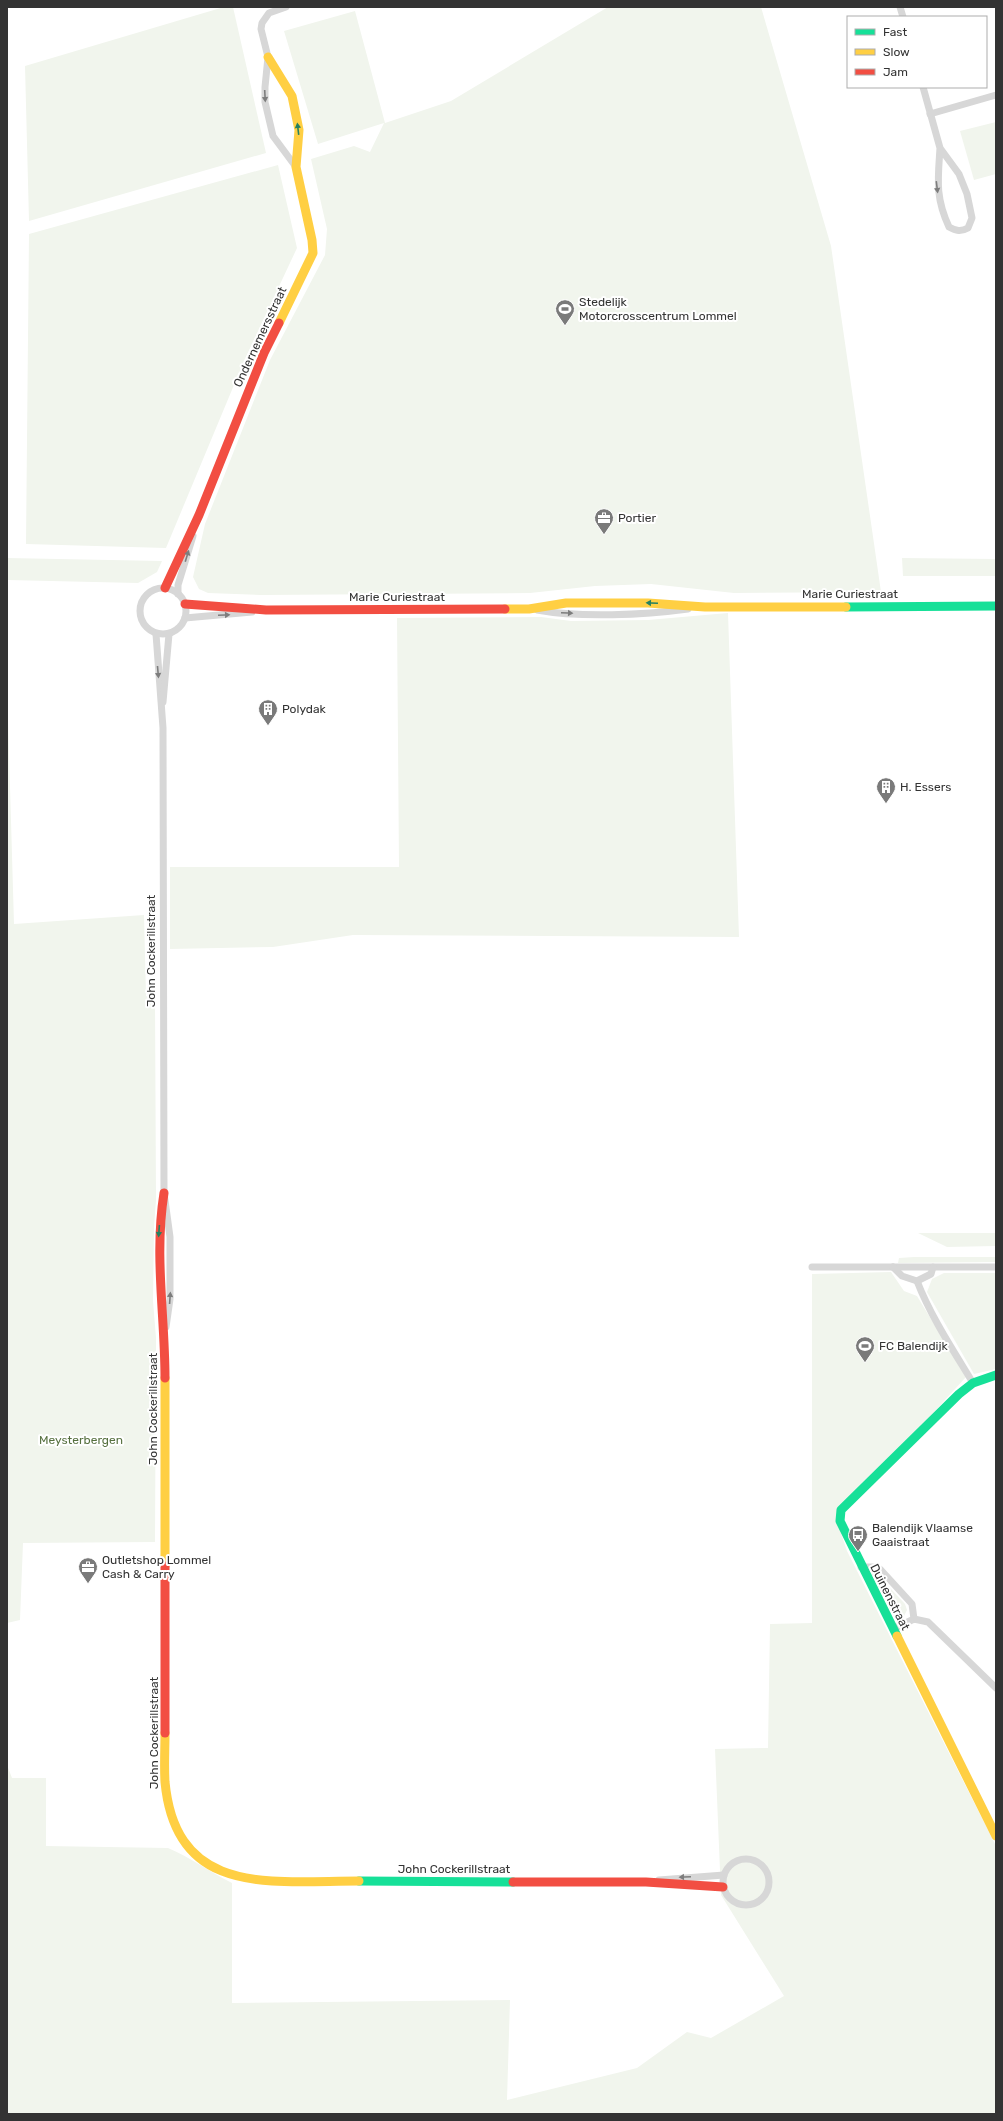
<svg xmlns="http://www.w3.org/2000/svg" width="1003" height="2121" font-family="Rubik,sans-serif">
  <rect width="100%" height="100%" fill="#fff"/>
  <!-- green -->
  <g fill="#f1f5ed">
    <path d="M 224,7 L 233,7 L 266,153 L 29,221 L 25,66 Z"/>
    <path d="M 608,7 L 761,7 L 831,246 L 881,592 L 734,593 L 651,584 L 595,586 L 530,593 L 261,595 L 208,593 L 199,589 L 193,577 L 205,524 L 270,360 L 325,255 L 327,229 L 311,159 L 354,146 L 370,152 L 384,123 L 318,144 L 284,31 L 355,11 L 385,123 L 451,101 Z"/>
    <path d="M 996,122 L 996,174 L 974,180 L 960,131 Z"/>
    <path d="M 278,165 L 297,248 L 244,361 L 166,548 L 26,544 L 29,234 Z"/>
    <path d="M 7,558 L 162,561 L 157,572 L 138,583 L 7,580 Z"/>
    <path d="M 902,558 L 996,559 L 996,576 L 903,576 Z"/>
    <path d="M 728,613 L 739,937 L 353,935 L 273,947 L 170,949 L 170,867 L 399,867 L 397,618 L 541,617 L 571,621 L 648,620 Z"/>
    <path d="M 7,683 L 14,924 L 144,915 L 146,996 L 155,1000 L 156,1200 L 154,1227 L 153,1301 L 156,1338 L 155,1542 L 23,1543 L 20,1620 L 7,1623 Z"/>
    <path d="M 918,1233 L 996,1233 L 996,1246 L 947,1247 Z"/>
    <path d="M 914,1257 L 996,1257 L 996,1262 L 898,1263 L 899,1258 Z"/>
    <path d="M 891,1272 L 904,1291 L 917,1296 L 966,1377 L 836,1519 L 847,1551 L 996,1846 L 996,2114 L 7,2114 L 7,1765 L 12,1778 L 46,1778 L 46,1846 L 168,1848 C 190,1857 210,1872 232,1883 L 232,2003 L 510,2000 L 507,2100 L 637,2068 L 687,2032 L 711,2038 L 784,1996 L 721,1895 L 715,1749 L 768,1748 L 770,1624 L 812,1623 L 812,1274 Z"/>
    <path d="M 944,1273 L 996,1273 L 996,1369 L 974,1374 L 927,1292 L 932,1279 Z"/>
    <path d="M 874,1571 L 905,1604 L 907,1610 L 904,1616 L 896,1616 L 892,1613 L 871,1574 Z"/>
  </g>
  <g fill="none" stroke-linecap="round" stroke-linejoin="round">
    <!-- street -->
    <g stroke="#d7d7d7" stroke-width="7">
      <path d="M 286,7 L 269,13 L 262,23 L 261,29 L 268,57 L 265,87 L 265,102 L 273,136 L 296,167"/>
      <path d="M 900,7 L 903,17"/>
      <path d="M 923,87 L 940,148 L 959,174 L 967,194 L 972,218 L 968,228 C 961,232 956,231 949,227 C 935,197 938,179 940,148"/>
      <path d="M 930,114 L 996,95"/>
      <circle cx="163" cy="611" r="23"/>
      <path d="M 178,594 L 178,585 L 193,536"/>
      <path d="M 537,610 C 580,618 644,615 688,609"/>
      <path d="M 185,618 L 252,612"/>
      <path d="M 156,634 L 163,728 L 164,1193 L 170,1237 L 170,1299 L 166,1327"/>
      <path d="M 163,702 L 169,634"/>
      <path d="M 812,1267 L 996,1267"/>
      <path d="M 893,1267 L 902,1276 L 917,1281 L 931,1274 L 933,1267"/>
      <path d="M 917,1281 C 931,1317 953,1350 973,1383"/>
      <path d="M 861,1567 L 874,1567 L 880,1569 L 912,1604 L 914,1619"/>
      <path d="M 893,1629 L 914,1619 L 928,1622 L 996,1688"/>
      <circle cx="746" cy="1882" r="23"/>
      <path d="M 659,1880 L 724,1875"/>
    </g>
    <!-- fast -->
    <g stroke="#16e098" stroke-width="9">
      <path d="M 846,607 L 996,606"/>
      <path d="M 897,1636 L 840,1521 L 841,1510 L 959,1394 L 973,1383 L 996,1375"/>
      <path d="M 359,1881 L 513,1882"/>
    </g>
    <!-- slow -->
    <g stroke="#ffcf43" stroke-width="9">
      <path d="M 268,57 L 292,96 L 299,130 L 296,167 L 312,240 L 313,253 L 279,323"/>
      <path d="M 505,609 L 529,609 L 566,603 L 648,603 L 705,607 L 846,607"/>
      <path d="M 165,1378 L 165,1566"/>
      <path d="M 897,1636 L 996,1836"/>
      <path d="M 165,1733 C 165,1749 164,1766 165,1782 C 176,1898 272,1881 359,1881"/>
    </g>
    <!-- jam -->
    <g stroke="#f24e42" stroke-width="9">
      <path d="M 165,588 L 199,515 L 264,353 L 279,323"/>
      <path d="M 185,604 L 266,610 L 505,609"/>
      <path d="M 164,1193 C 154,1256 165,1315 165,1378"/>
      <path d="M 165,1566 L 165,1733"/>
      <path d="M 513,1882 L 646,1882 L 723,1887"/>
    </g>
  </g>
  <!-- one-way arrows -->
  <defs><path id="oneway-solid" d="M-6-.8H1V-3.2L6.5 0L1 3.2V.8H-6Z"/></defs>
  <g fill="#7d7d7d">
    <use href="#oneway-solid" transform="translate(265 96) rotate(87)"/>
    <use href="#oneway-solid" transform="translate(937 187) rotate(83)"/>
    <use href="#oneway-solid" transform="translate(187 556) rotate(-73)"/>
    <use href="#oneway-solid" transform="translate(567 613) rotate(2)"/>
    <use href="#oneway-solid" transform="translate(224 615) rotate(-2)"/>
    <use href="#oneway-solid" transform="translate(158 672) rotate(85)"/>
    <use href="#oneway-solid" transform="translate(170 1298) rotate(-86)"/>
    <use href="#oneway-solid" transform="translate(685 1877) rotate(178)"/>
  </g>
  <g fill="#268160">
    <use href="#oneway-solid" transform="translate(298 129) rotate(-97)"/>
    <use href="#oneway-solid" transform="translate(652 603) rotate(-178)"/>
    <use href="#oneway-solid" transform="translate(159 1231) rotate(94)"/>
  </g>
  <!-- icons -->
  <defs>
    <symbol id="stadium-pin" viewBox="-11 -11 22 30"><path d="M0 17L-7.5 6A9.5 9.5 0 1 1 7.5 6Z" fill="#7a7a7a" stroke="#fff"/><path d="M0-5a6.5 5 0 1 0 0 10a6.5 5 0 1 0 0-10ZM-3.5-1.8h7v3.6h-7Z" fill="#fff"/></symbol>
    <symbol id="office-pin" viewBox="-11 -11 22 30"><path d="M0 17L-7.5 6A9.5 9.5 0 1 1 7.5 6Z" fill="#7a7a7a" stroke="#fff"/><path d="M-6-3h4V-5.5h4V-3h4V5H-6ZM-1-4.5V-3h2v-1.5ZM-6 0V1H6V0Z" fill="#fff"/></symbol>
    <symbol id="building-pin" viewBox="-11 -11 22 30"><path d="M0 17L-7.5 6A9.5 9.5 0 1 1 7.5 6Z" fill="#7a7a7a" stroke="#fff"/><path d="M-4-6H4V6H1V3H-1V6H-4ZM-2.5-4.3h1.7v1.8h-1.7ZM.8-4.3h1.7v1.8H.8ZM-2.5-1h1.7V.8h-1.7ZM.8-1h1.7V.8H.8Z" fill="#fff"/></symbol>
    <symbol id="bus-pin" viewBox="-11 -11 22 30"><path d="M0 17L-7.5 6A9.5 9.5 0 1 1 7.5 6Z" fill="#7a7a7a" stroke="#fff"/><path d="M-5-6H5V4H4V6H2V4H-2V6H-4V4H-5ZM-3.5-4V0h7V-4ZM-3.5 1.2v1.5H-2V1.2ZM2 1.2v1.5H3.5V1.2Z" fill="#fff"/></symbol>
  </defs>
  <g fill-rule="evenodd">
    <use href="#stadium-pin" x="554" y="298" width="22" height="30"/>
    <use href="#office-pin" x="593" y="507" width="22" height="30"/>
    <use href="#building-pin" x="257" y="698" width="22" height="30"/>
    <use href="#building-pin" x="875" y="776" width="22" height="30"/>
    <use href="#stadium-pin" x="854" y="1335" width="22" height="30"/>
    <use href="#bus-pin" x="847" y="1524" width="22" height="30"/>
    <use href="#office-pin" x="77" y="1556" width="22" height="30"/>
  </g>
  <g text-anchor="middle" dominant-baseline="central" stroke-width="4" stroke-linejoin="round" paint-order="stroke">
    <!-- poi labels -->
    <g font-size="12" fill="#333" stroke="#fff" text-anchor="start">
      <text x="579" y="302">Stedelijk<tspan x="579" dy="14">Motorcrosscentrum Lommel</tspan></text>
      <text x="618" y="518">Portier</text>
      <text x="282" y="709">Polydak</text>
      <text x="900" y="787">H. Essers</text>
      <text x="879" y="1346">FC Balendijk</text>
      <text x="872" y="1528">Balendijk Vlaamse<tspan x="872" dy="14">Gaaistraat</tspan></text>
      <text x="102" y="1560">Outletshop Lommel<tspan x="102" dy="14">Cash &amp; Carry</tspan></text>
    </g>
    <!-- street labels -->
    <g font-size="12" fill="#333" stroke="#fff">
      <text transform="translate(260 337) rotate(-65)">Ondernemersstraat</text>
      <text x="850" y="594">Marie Curiestraat</text>
      <text x="397" y="597">Marie Curiestraat</text>
      <text transform="translate(151 951) rotate(-90)">John Cockerillstraat</text>
      <text transform="translate(153 1409) rotate(-90)">John Cockerillstraat</text>
      <text transform="translate(890 1597) rotate(63)">Duinenstraat</text>
      <text transform="translate(154 1733) rotate(-90)">John Cockerillstraat</text>
      <text x="454" y="1869">John Cockerillstraat</text>
    </g>
    <!-- park labels -->
    <g font-size="12" fill="#56703f" stroke="#fff">
      <text x="81" y="1440">Meysterbergen</text>
    </g>
  </g>
  <!-- border -->
  <rect width="1003" height="2121" fill="none" stroke="#333333" stroke-width="16"/>
  <!-- legend -->
  <rect x="847" y="16" width="140" height="72" fill="#ffffff" stroke="#adadad"/>
  <rect x="855" y="29" width="20" height="6" fill="#16e098" stroke="#adadad"/>
  <text x="883" y="36" font-size="12" fill="#333333">Fast</text>
  <rect x="855" y="49" width="20" height="6" fill="#ffcf43" stroke="#adadad"/>
  <text x="883" y="56" font-size="12" fill="#333333">Slow</text>
  <rect x="855" y="69" width="20" height="6" fill="#f24e42" stroke="#adadad"/>
  <text x="883" y="76" font-size="12" fill="#333333">Jam</text>
</svg>
